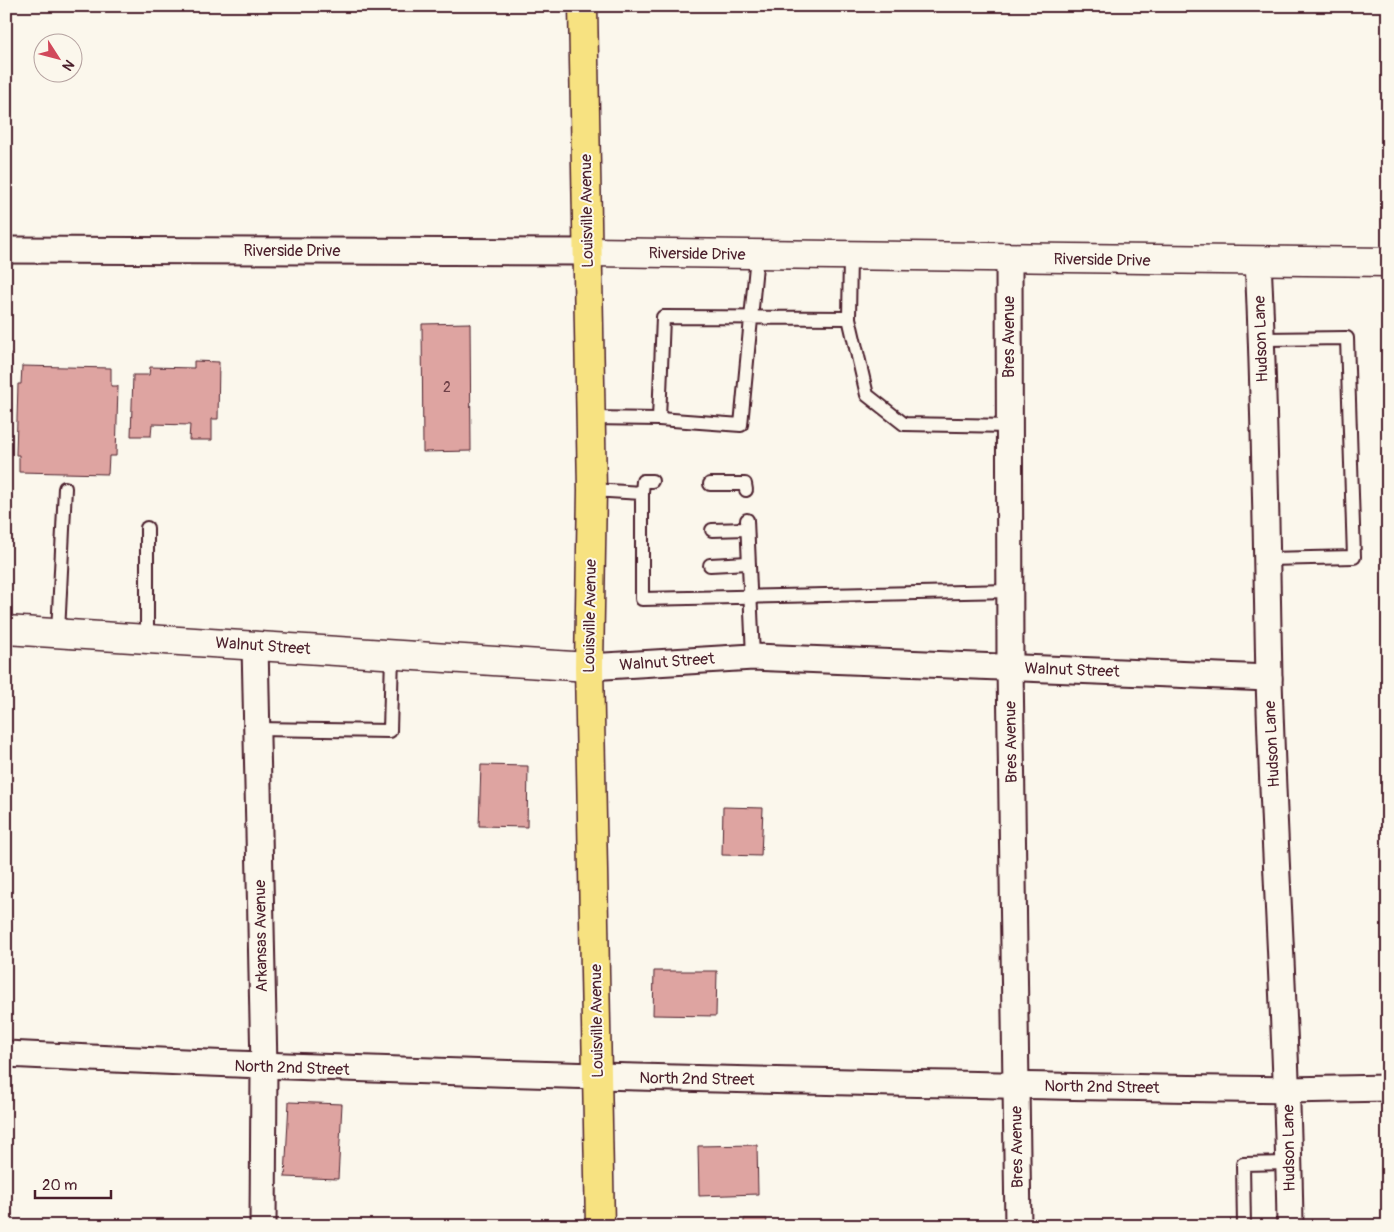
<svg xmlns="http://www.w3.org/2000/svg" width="1394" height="1232" font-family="Pangolin,sans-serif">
  <rect width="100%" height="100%" fill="#fbf7ec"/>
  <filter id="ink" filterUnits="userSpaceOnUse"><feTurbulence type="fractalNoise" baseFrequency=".02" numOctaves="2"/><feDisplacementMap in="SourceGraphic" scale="10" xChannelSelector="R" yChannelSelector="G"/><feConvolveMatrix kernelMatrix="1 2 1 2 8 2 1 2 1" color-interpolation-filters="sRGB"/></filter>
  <g filter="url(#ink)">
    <!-- building -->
    <g fill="#dea4a1" stroke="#4a1f2b">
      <path d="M 470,323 L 471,451 L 423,452 L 422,324 Z"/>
      <path d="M 6,354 L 11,354 L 9,494 L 6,494 Z"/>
      <path d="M 194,361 L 219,362 L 218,419 L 212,419 L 212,440 L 189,440 L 190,425 L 152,424 L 151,436 L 131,436 L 133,375 L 149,375 L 150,367 L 194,368 Z"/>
      <path d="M 22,366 L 111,368 L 111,386 L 118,386 L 116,456 L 109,456 L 108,474 L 19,472 L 19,455 L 16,455 L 18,384 L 21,384 Z"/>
      <path d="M 481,765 L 528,766 L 527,827 L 479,826 Z"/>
      <path d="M 723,807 L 763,808 L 761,856 L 722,855 Z"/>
      <path d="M 654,971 L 717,971 L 716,1016 L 653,1015 Z"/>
      <path d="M 289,1102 L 342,1104 L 338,1179 L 285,1177 Z"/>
      <path d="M 757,1145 L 758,1194 L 699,1196 L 698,1146 Z"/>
      <path d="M 744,1219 L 767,1219 L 766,1226 L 744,1226 Z"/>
    </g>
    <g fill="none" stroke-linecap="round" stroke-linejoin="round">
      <defs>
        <g id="service">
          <path d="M 757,255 L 741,425 L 659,419 L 663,317 L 849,318 L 867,395 L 904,424 L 1010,426"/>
          <path d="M 849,318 L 850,256"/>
          <path d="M 1262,339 L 1347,338 L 1354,557 L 1268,559"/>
          <path d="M 591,418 L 659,419"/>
          <path d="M 710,484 L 745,484 L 746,490"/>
          <path d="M 592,490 L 642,493 L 642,599 L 1010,591"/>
          <path d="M 642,493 L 643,481 L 652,481"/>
          <path d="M 747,520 L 753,657"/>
          <path d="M 712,530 L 747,529"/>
          <path d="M 710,565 L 748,563"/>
          <path d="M 58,633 L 65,488"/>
          <path d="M 147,639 L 147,528"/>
          <path d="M 257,729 L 390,731 L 392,654"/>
          <path d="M 1244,1226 L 1243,1164 L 1290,1163"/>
        </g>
        <g id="minor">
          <path d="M 6,250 L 588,252"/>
          <path d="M 1009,259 L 1010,667 L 1018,1226"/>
          <path d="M 1258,261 C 1265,400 1266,539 1269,678 C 1274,861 1288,1043 1290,1226"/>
          <path d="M 255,645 L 264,1067 L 263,1226"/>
          <path d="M 589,667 L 753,657 L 1269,678"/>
          <path d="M 6,1054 C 433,1075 860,1083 1288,1090 L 1388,1088"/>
        </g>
        <g id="tertiary">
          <path d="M 588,252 L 1388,262"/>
          <path d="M 6,630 L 589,667"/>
        </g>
        <path id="primary" d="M 583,6 L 592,490 L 589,667 L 600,1226"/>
      </defs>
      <!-- service casing -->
      <use href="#service" stroke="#4a1f2b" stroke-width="16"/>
      <!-- minor casing -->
      <use href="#minor" stroke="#4a1f2b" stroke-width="29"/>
      <!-- tertiary casing -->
      <use href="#tertiary" stroke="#4a1f2b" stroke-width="31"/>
      <!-- primary casing -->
      <use href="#primary" stroke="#4a1f2b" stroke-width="31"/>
      <!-- service -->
      <use href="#service" stroke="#fbf7ec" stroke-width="12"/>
      <!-- minor -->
      <use href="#minor" stroke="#fbf7ec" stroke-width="25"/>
      <!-- tertiary -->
      <use href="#tertiary" stroke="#fbf7ec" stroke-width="28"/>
      <!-- primary -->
      <use href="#primary" stroke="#f7e281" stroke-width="28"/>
    </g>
  </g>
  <g text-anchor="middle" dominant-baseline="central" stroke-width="4" stroke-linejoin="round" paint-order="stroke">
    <!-- number labels -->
    <g font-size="14" fill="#6f4048">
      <text x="447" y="387">2</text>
    </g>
    <!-- street labels -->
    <g font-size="16" fill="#4a1f2b" stroke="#fbf7ec">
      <text transform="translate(587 211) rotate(-91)">Louisville Avenue</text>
      <text x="292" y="251">Riverside Drive</text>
      <text transform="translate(697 254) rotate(1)">Riverside Drive</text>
      <text transform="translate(1102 260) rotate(1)">Riverside Drive</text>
      <text transform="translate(1009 337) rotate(-90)">Bres Avenue</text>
      <text transform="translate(1261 339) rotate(-92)">Hudson Lane</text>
      <text transform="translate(590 616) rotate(-89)">Louisville Avenue</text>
      <text transform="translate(263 646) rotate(4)">Walnut Street</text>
      <text transform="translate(667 662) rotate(-4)">Walnut Street</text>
      <text transform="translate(1072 670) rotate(2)">Walnut Street</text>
      <text transform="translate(1011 742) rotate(-91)">Bres Avenue</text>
      <text transform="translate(1272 744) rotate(-93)">Hudson Lane</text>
      <text transform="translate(261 936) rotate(-91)">Arkansas Avenue</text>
      <text transform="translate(597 1021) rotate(-91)">Louisville Avenue</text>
      <text transform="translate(292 1068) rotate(2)">North 2nd Street</text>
      <text transform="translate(697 1079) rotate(1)">North 2nd Street</text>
      <text transform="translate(1102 1087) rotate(1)">North 2nd Street</text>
      <text transform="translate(1017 1147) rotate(-91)">Bres Avenue</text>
      <text transform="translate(1289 1148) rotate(-91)">Hudson Lane</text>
    </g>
  </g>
  <!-- margin -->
  <rect width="1394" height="1232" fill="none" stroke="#fbf7ec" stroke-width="25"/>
  <rect x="12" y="12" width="1369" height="1207" fill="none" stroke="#4a1f2b" stroke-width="2" filter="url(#ink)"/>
  <!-- north arrow -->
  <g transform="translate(58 58) rotate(126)"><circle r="24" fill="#fbf7ec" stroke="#b4a19f"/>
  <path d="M0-4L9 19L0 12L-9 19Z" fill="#d1495b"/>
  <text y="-8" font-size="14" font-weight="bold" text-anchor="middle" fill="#4a1f2b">N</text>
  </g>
  <!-- scale -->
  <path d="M35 1190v8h76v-8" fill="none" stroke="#4a1f2b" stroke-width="2.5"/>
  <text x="42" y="1190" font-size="15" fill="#4a1f2b" stroke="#fbf7ec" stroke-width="4" paint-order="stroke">20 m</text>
</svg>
